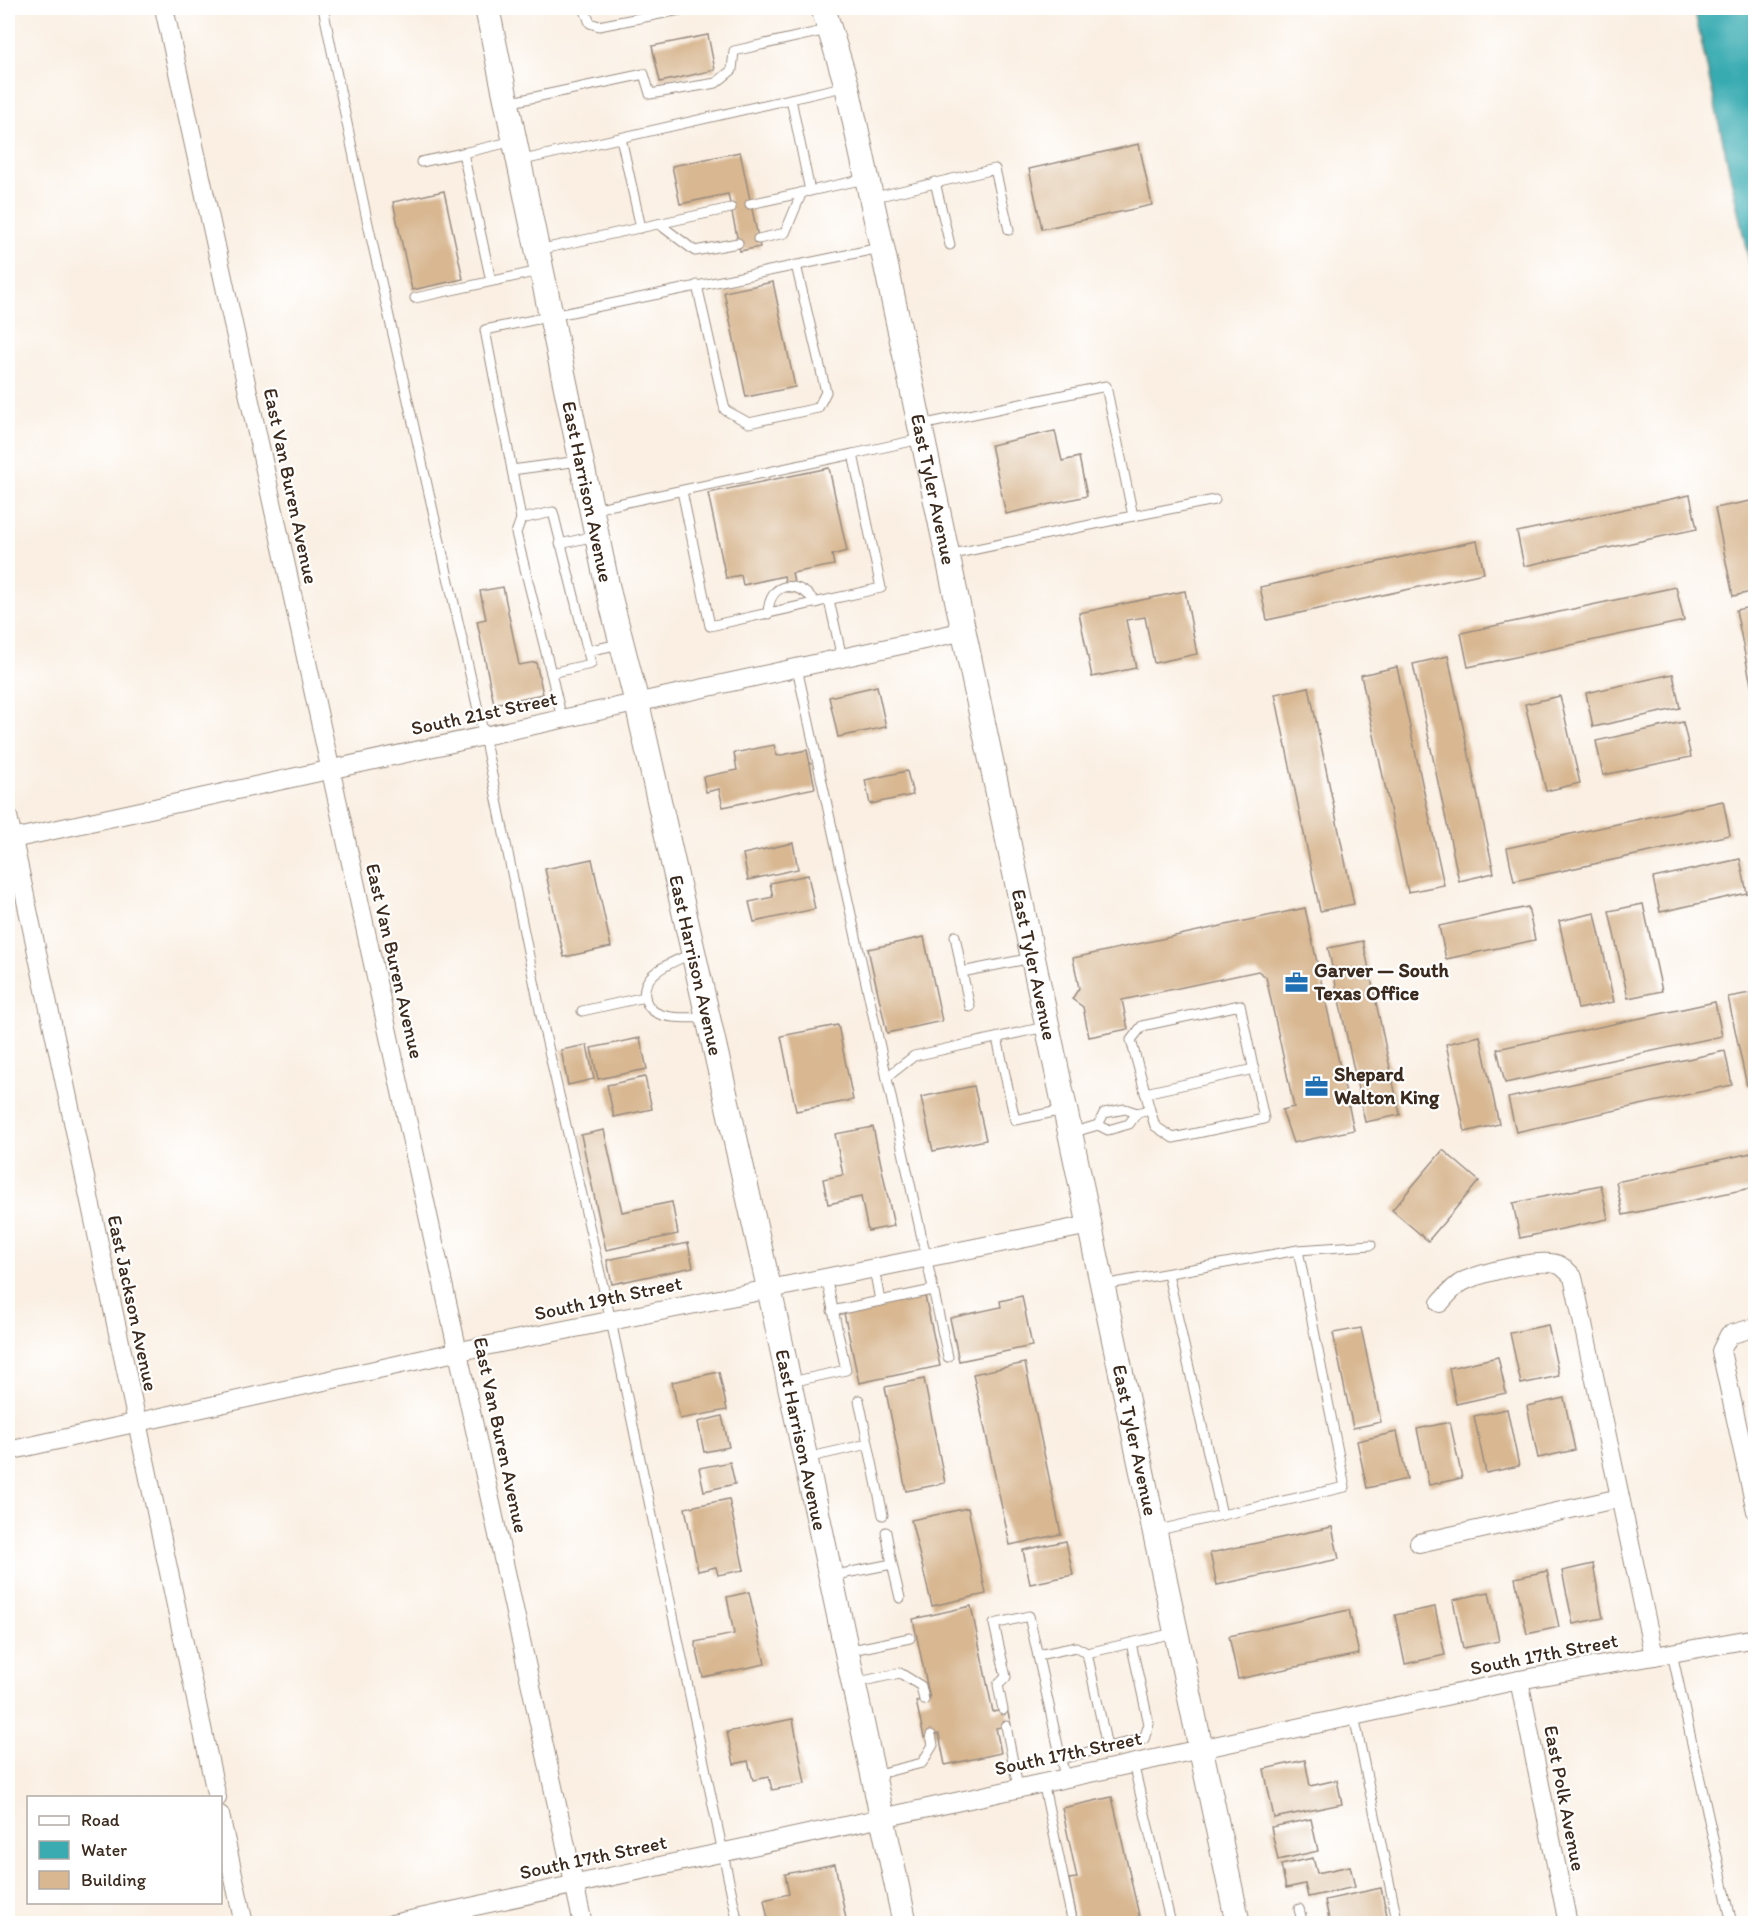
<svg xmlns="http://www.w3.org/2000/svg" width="1763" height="1931" font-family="Itim,sans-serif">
  <rect width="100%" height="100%" fill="#fff"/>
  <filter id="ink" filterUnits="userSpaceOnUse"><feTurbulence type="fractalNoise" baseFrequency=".0167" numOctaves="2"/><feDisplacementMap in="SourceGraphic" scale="12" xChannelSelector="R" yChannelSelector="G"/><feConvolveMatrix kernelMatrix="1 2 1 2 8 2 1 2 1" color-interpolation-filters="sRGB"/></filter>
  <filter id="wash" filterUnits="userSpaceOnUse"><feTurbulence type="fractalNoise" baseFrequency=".008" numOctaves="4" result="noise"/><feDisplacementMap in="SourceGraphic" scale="24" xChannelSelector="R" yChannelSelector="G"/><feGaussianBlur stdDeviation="1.35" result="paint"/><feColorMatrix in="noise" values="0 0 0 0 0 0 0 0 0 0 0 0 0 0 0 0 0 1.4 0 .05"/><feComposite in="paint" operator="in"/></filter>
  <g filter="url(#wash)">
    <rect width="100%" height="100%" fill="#faefe2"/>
    <!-- water -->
    <path fill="#39abb1" stroke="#3a6a68" stroke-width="1.5" d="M 1694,8 L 1755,8 L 1755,289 Z"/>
    <g id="blocks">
      <!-- building -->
      <g fill="#d8b791">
        <path d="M 708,35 L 715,70 L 660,82 L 652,46 Z"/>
        <path d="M 1139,144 L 1152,205 L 1042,229 L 1029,169 Z"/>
        <path d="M 740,152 L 760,247 L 740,251 L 728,194 L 680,204 L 672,166 Z"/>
        <path d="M 444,191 L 463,279 L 412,290 L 393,202 Z"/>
        <path d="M 773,282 L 795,387 L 746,397 L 724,292 Z"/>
        <path d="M 1055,431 L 1062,461 L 1079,457 L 1087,496 L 1006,514 L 991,445 Z"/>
        <path d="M 829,468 L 847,551 L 832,555 L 834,565 L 792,573 L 796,591 L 787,592 L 784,576 L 743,585 L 741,575 L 726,578 L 708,493 Z"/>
        <path d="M 1690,495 L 1697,529 L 1524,566 L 1517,532 Z"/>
        <path d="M 1751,501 L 1756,524 L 1756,591 L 1733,596 L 1715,508 Z"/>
        <path d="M 1477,541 L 1484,573 L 1267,620 L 1260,587 Z"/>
        <path d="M 503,587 L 519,665 L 536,662 L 543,694 L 494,704 L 477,621 L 486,619 L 480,591 Z"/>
        <path d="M 1676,587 L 1684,621 L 1468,667 L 1461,633 Z"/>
        <path d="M 1185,591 L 1197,654 L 1154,663 L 1145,617 L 1126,620 L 1136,668 L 1092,677 L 1079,613 Z"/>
        <path d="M 1756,606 L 1756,700 L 1754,700 L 1736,610 Z"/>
        <path d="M 1448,656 L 1494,873 L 1459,881 L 1413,664 Z"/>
        <path d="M 1397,667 L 1444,885 L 1408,892 L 1361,675 Z"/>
        <path d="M 1673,674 L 1680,708 L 1593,727 L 1586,693 Z"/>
        <path d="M 877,686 L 886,727 L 838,737 L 829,697 Z"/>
        <path d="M 1309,687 L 1354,904 L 1320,911 L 1275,694 Z"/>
        <path d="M 1560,696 L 1580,783 L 1546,791 L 1525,704 Z"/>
        <path d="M 1683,722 L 1691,757 L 1603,775 L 1596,741 Z"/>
        <path d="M 774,745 L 777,756 L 807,750 L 815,788 L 723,807 L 719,789 L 706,792 L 703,777 L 737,770 L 734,753 Z"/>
        <path d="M 907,771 L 913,795 L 870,804 L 865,780 Z"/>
        <path d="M 1723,801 L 1730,835 L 1514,881 L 1507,848 Z"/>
        <path d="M 793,843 L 798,869 L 748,880 L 743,854 Z"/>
        <path d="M 592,859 L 611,947 L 564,957 L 545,869 Z"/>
        <path d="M 1740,859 L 1747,893 L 1660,912 L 1653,878 Z"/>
        <path d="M 808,875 L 815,909 L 754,922 L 749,902 L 773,897 L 770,883 Z"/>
        <path d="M 1643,904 L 1662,991 L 1628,998 L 1609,911 Z"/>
        <path d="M 1528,907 L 1535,940 L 1446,959 L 1439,926 Z"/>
        <path d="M 1305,908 L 1354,1130 L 1293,1143 L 1282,1110 L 1294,1107 L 1266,977 L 1258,971 L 1122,1000 L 1128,1029 L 1089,1037 L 1083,1007 L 1072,999 L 1079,988 L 1073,958 Z"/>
        <path d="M 1595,913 L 1614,1002 L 1578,1009 L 1559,921 Z"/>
        <path d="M 924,937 L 942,1021 L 887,1033 L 868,949 Z"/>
        <path d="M 1363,941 L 1400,1115 L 1365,1122 L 1328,948 Z"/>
        <path d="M 1756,992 L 1756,1084 L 1747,1086 L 1728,997 Z"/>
        <path d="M 1715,1002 L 1722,1036 L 1505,1083 L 1497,1049 Z"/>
        <path d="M 838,1025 L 853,1100 L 796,1111 L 781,1036 Z"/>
        <path d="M 1480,1036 L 1499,1124 L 1465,1132 L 1446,1044 Z"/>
        <path d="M 640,1038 L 647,1069 L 598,1079 L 591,1048 Z"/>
        <path d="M 587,1045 L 594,1079 L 568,1085 L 561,1050 Z"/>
        <path d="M 1725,1051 L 1732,1085 L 1516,1132 L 1508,1098 Z"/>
        <path d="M 645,1077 L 652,1109 L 614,1117 L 607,1085 Z"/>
        <path d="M 974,1086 L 986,1140 L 933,1151 L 921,1097 Z"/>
        <path d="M 873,1127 L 894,1226 L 868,1231 L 861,1197 L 828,1204 L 823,1179 L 843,1175 L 835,1134 Z"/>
        <path d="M 604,1130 L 622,1212 L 672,1202 L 678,1234 L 606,1250 L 581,1135 Z"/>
        <path d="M 1443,1150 L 1479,1181 L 1428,1241 L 1392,1210 Z"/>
        <path d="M 1756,1152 L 1756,1187 L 1623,1215 L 1616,1182 Z"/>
        <path d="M 1601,1185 L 1608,1219 L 1520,1238 L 1513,1203 Z"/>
        <path d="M 688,1243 L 693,1267 L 612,1284 L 607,1260 Z"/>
        <path d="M 925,1296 L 940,1366 L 859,1383 L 844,1313 Z"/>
        <path d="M 1022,1296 L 1032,1346 L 959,1361 L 950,1318 L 1001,1307 L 1000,1301 Z"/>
        <path d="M 1548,1325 L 1559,1376 L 1521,1384 L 1510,1333 Z"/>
        <path d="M 1361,1328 L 1381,1422 L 1353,1428 L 1333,1333 Z"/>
        <path d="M 1498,1357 L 1506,1393 L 1456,1404 L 1449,1368 Z"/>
        <path d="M 1025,1363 L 1061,1534 L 1010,1545 L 973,1374 Z"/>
        <path d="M 719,1372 L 727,1410 L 680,1419 L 672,1382 Z"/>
        <path d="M 924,1379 L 945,1483 L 906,1491 L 885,1387 Z"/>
        <path d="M 1564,1398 L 1575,1450 L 1538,1458 L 1527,1406 Z"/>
        <path d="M 1507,1409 L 1519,1466 L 1486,1473 L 1474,1416 Z"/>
        <path d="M 722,1416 L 729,1447 L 704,1452 L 698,1422 Z"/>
        <path d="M 1450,1422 L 1462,1478 L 1429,1485 L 1417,1429 Z"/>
        <path d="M 1397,1432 L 1407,1479 L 1367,1488 L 1357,1441 Z"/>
        <path d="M 730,1462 L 735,1484 L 704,1491 L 699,1468 Z"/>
        <path d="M 729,1499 L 744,1570 L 718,1575 L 716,1567 L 698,1571 L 685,1508 Z"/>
        <path d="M 968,1508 L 986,1594 L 932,1606 L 911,1520 Z"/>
        <path d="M 1332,1527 L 1339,1559 L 1217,1585 L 1210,1553 Z"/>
        <path d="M 1066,1541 L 1073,1575 L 1030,1584 L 1023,1550 Z"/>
        <path d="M 1593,1564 L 1603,1618 L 1573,1624 L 1562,1571 Z"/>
        <path d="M 1547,1571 L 1559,1627 L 1527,1634 L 1515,1578 Z"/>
        <path d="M 749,1592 L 765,1664 L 703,1677 L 695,1642 L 734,1634 L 727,1597 Z"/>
        <path d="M 1489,1592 L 1499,1641 L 1463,1648 L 1453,1600 Z"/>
        <path d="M 971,1606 L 993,1712 L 1007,1709 L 1011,1725 L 996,1728 L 1001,1753 L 945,1765 L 939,1734 L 924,1737 L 916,1701 L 930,1699 L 913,1619 Z"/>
        <path d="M 1435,1607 L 1445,1655 L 1405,1664 L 1395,1615 Z"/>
        <path d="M 1349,1610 L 1359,1654 L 1238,1679 L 1229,1636 Z"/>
        <path d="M 793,1719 L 805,1784 L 772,1790 L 769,1777 L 753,1780 L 748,1761 L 734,1764 L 727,1732 Z"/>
        <path d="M 1305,1760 L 1310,1786 L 1337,1780 L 1342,1804 L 1274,1818 L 1264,1769 Z"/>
        <path d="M 1112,1797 L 1141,1924 L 1078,1924 L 1069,1879 L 1077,1878 L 1062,1808 Z"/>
        <path d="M 1311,1819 L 1318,1851 L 1278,1860 L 1271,1827 Z"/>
        <path d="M 1313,1858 L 1317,1873 L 1350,1866 L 1355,1887 L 1308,1897 L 1305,1884 L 1286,1888 L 1281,1865 Z"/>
        <path d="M 835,1864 L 847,1924 L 769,1924 L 764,1900 L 789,1894 L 785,1874 Z"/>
        <path d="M 1381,1888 L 1389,1924 L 1330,1924 L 1325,1900 Z"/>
      </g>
    </g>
  </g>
  <g filter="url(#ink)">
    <use href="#blocks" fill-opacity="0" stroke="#9a8c80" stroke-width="1.5"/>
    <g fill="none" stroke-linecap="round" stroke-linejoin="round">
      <defs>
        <g id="service">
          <path d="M 323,8 L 366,215 L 484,736 L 543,1025 L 611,1321 L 738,1924"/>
          <path d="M 584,8 L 590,23 L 599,26 L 690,8"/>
          <path d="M 791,99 L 810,191"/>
          <path d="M 507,103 L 644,74 L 650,94 L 716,83 L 732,70 L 734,51 L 827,30"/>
          <path d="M 621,138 L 641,228"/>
          <path d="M 519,161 L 847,86"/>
          <path d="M 421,162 L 463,153"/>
          <path d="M 935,182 L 950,245"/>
          <path d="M 871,198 L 995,169 L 1009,230"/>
          <path d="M 750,204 L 865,179"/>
          <path d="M 659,224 L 695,251 L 738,243"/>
          <path d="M 758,239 L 785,233 L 802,192"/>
          <path d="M 538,250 L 731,208"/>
          <path d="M 491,281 L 463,153 L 514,141"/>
          <path d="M 697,285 L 725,410 L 749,423 L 818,408 L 826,392 L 796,265"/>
          <path d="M 415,298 L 539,271"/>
          <path d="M 921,425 L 1106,386 L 1133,516 L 948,555"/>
          <path d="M 853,454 L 921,439"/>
          <path d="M 579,461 L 512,470 L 485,330 L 880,248"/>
          <path d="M 512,470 L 521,519 L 516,533 L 551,673"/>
          <path d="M 594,509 L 853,454 L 881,588 L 710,626 L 682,491"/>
          <path d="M 1133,516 L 1215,500"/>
          <path d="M 521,519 L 553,512 L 591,664 L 551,673 L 562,719"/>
          <path d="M 560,544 L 595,536"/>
          <path d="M 829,600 L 842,658"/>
          <path d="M 768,614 C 769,580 798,579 816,603"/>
          <path d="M 587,651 L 620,644"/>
          <path d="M 797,668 L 948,1357"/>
          <path d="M 955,936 L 962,972"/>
          <path d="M 693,953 C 676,961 640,972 645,997 C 646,1003 650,1009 655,1012 C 669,1020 691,1017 706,1018"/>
          <path d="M 970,1007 L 962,972 L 1032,958"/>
          <path d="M 582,1011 L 645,997"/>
          <path d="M 997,1038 L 1015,1120 L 1064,1110"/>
          <path d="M 887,1077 L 914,1056 L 1045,1027"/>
          <path d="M 1145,1093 L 1254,1069"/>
          <path d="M 1098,1125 L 1104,1113 L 1125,1109 L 1137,1113 L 1150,1110 L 1155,1126 L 1173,1138 L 1264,1119 L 1240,1005 L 1142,1026 L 1131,1040 L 1150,1110"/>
          <path d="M 1071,1133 L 1098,1125 L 1108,1130 L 1129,1124 L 1137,1113"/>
          <path d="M 874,1268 L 880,1301"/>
          <path d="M 1103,1285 L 1298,1250 L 1371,1245"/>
          <path d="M 832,1311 L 933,1290"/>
          <path d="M 791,1382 L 846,1370 L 826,1277"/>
          <path d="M 859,1400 L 883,1515"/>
          <path d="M 806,1458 L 868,1444"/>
          <path d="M 1222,1515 L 1345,1487 L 1298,1250"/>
          <path d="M 1155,1531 L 1222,1515 L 1168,1274"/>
          <path d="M 886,1532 L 892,1564"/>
          <path d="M 831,1576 L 892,1564 L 900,1598"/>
          <path d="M 847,1651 L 910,1638"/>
          <path d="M 1087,1653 L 1107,1747 L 1144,1739 L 1149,1724 L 1131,1643"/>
          <path d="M 1672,1653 L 1732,1924"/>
          <path d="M 1038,1655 L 1076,1647 L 1087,1653 L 1174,1633"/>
          <path d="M 854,1683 L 900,1673 L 921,1686 L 924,1700"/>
          <path d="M 1003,1710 L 998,1685 L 1006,1677 L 994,1624 L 1029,1616 L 1065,1777"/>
          <path d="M 1354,1716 L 1398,1924"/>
          <path d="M 1006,1726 L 1018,1787"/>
          <path d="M 1061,1759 L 1107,1747"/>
          <path d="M 1133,1763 L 1171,1924"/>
          <path d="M 874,1775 L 922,1763 L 933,1745 L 931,1735"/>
          <path d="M 1043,1782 L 1073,1924"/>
          <path d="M 1299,1909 L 1303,1924"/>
        </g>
        <g id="minor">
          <path d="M 164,8 L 583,1924"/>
          <path d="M 8,816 L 217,1798"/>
          <path d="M 8,840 L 965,631"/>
          <path d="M 1440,1303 C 1447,1295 1454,1286 1464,1281 C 1482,1273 1541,1257 1559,1265 C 1564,1267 1569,1273 1573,1277 L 1654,1656"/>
          <path d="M 1756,1327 L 1729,1335 L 1721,1351 L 1756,1511"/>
          <path d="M 8,1451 L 460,1351 L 1090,1225"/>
          <path d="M 1419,1543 L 1620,1498"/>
          <path d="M 1519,1680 L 1568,1924"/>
          <path d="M 220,1815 L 244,1924"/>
          <path d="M 392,1924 L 1519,1680 L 1756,1638"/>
        </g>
        <g id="secondary">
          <path id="s1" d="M 487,8 L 609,594 L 637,703 L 769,1288 L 905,1924"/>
          <path id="s2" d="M 823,8 L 847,86 L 888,275 L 1238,1924"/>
        </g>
      </defs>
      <!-- service casing -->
      <use href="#service" stroke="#9a8c80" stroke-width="11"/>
      <!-- minor casing -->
      <use href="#minor" stroke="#9a8c80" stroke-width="20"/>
      <!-- secondary casing -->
      <use href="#secondary" stroke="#9a8c80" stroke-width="26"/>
      <!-- service -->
      <use href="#service" stroke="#fff" stroke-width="9"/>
      <!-- minor -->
      <use href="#minor" stroke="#fff" stroke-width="18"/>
      <!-- secondary -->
      <use href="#secondary" stroke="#fff" stroke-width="24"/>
    </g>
  </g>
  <!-- icons -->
  <defs>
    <symbol id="office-bare" viewBox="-9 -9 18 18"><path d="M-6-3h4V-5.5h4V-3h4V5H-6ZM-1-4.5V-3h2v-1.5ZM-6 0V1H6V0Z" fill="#1f6fb2" stroke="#fff" stroke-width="2.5" paint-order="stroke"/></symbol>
  </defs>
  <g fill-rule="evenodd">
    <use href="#office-bare" x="1280" y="966" width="33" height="33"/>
    <use href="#office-bare" x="1300" y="1070" width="33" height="33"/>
  </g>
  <g text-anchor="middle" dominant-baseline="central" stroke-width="4.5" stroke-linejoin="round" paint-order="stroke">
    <!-- street labels -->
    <g font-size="20" fill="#3b2a1e" stroke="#fff">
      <text transform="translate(291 486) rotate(78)">East Van Buren Avenue</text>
      <text stroke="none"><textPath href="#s2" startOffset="494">East Tyler Avenue</textPath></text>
      <text stroke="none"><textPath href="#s1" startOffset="494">East Harrison Avenue</textPath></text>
      <text transform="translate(484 713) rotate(-12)">South 21st Street</text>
      <text transform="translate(395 961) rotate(77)">East Van Buren Avenue</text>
      <text stroke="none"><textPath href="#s2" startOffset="980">East Tyler Avenue</textPath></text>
      <text stroke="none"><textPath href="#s1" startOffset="980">East Harrison Avenue</textPath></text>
      <text transform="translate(608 1298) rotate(-12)">South 19th Street</text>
      <text transform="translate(133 1303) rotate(78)">East Jackson Avenue</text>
      <text transform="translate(501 1435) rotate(78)">East Van Buren Avenue</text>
      <text stroke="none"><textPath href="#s1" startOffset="1466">East Harrison Avenue</textPath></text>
      <text stroke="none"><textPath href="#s2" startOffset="1466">East Tyler Avenue</textPath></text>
      <text transform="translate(1544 1654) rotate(-11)">South 17th Street</text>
      <text transform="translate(1068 1753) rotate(-12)">South 17th Street</text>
      <text transform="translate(1565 1798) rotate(79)">East Polk Avenue</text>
      <text transform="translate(593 1857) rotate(-12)">South 17th Street</text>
    </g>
    <!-- poi labels -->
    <g font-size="20" font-weight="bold" fill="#3b2a1e" stroke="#fff" text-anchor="start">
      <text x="1314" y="970">Garver — South<tspan x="1314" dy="23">Texas Office</tspan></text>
      <text x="1334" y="1074">Shepard<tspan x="1334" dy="23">Walton King</tspan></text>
    </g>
  </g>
  <!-- margin -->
  <rect width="1763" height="1931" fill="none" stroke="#fff" stroke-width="30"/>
  <!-- legend -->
  <rect x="27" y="1796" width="195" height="108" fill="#ffffff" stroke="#b1aaa5" stroke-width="1.5"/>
  <rect x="39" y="1816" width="30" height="9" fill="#ffffff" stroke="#b1aaa5" stroke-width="1.5"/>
  <text x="81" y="1826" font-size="18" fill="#3b2a1e">Road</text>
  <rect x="39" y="1841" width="30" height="18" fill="#39abb1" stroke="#b1aaa5" stroke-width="1.5"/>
  <text x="81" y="1856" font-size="18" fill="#3b2a1e">Water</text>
  <rect x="39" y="1871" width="30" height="18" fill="#d8b791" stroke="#b1aaa5" stroke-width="1.5"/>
  <text x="81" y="1886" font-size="18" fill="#3b2a1e">Building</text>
</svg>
